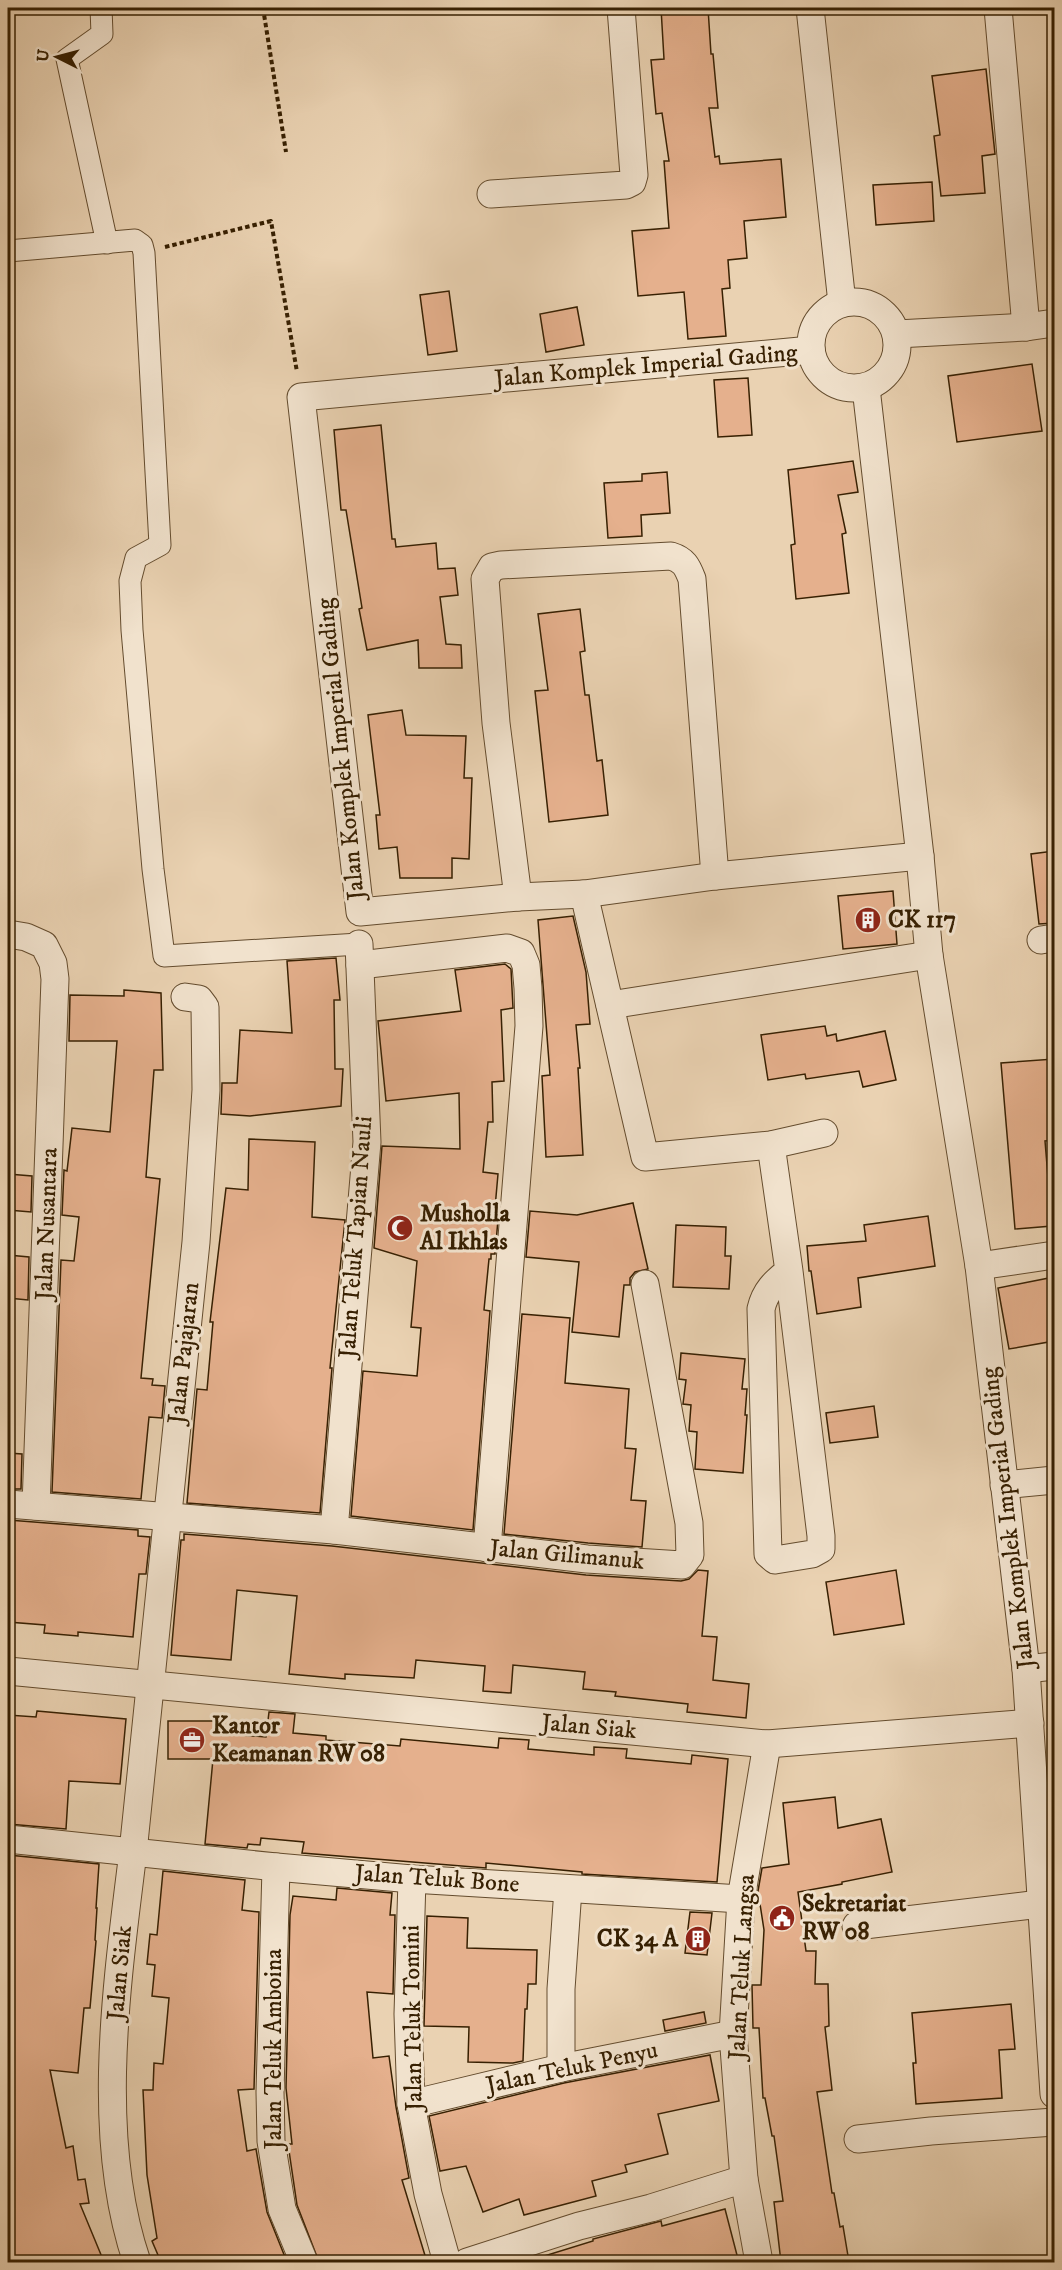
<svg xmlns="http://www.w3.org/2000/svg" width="1062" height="2270" font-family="'IM FELL DW Pica',serif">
  <rect width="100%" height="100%" fill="#ead2b2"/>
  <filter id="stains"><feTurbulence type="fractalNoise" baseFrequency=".00333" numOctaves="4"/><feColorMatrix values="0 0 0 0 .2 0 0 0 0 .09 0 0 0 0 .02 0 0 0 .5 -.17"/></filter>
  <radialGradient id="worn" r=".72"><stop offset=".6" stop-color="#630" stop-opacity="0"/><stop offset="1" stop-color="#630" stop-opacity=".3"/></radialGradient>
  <!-- building -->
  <g fill="#e5b08d" stroke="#372002" stroke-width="1.5">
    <path d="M 661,8 L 708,8 L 711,54 L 713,54 L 718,108 L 709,108 L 715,157 L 719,156 L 720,164 L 781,159 L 786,217 L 744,221 L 747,258 L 728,260 L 730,288 L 722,289 L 726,336 L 688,339 L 684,292 L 638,296 L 632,231 L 669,228 L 664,161 L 669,161 L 662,113 L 656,114 L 651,60 L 664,59 Z"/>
    <path d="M 986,69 L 995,154 L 982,156 L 985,193 L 941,196 L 934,136 L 940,135 L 932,76 Z"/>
    <path d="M 932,182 L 934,221 L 876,225 L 873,185 Z"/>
    <path d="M 449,291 L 457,351 L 428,355 L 420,295 Z"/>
    <path d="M 577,307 L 584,345 L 546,352 L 540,314 Z"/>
    <path d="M 1032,364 L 1042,431 L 957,442 L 948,376 Z"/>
    <path d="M 748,378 L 752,435 L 718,437 L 714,380 Z"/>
    <path d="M 381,425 L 392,539 L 395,539 L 396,547 L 436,543 L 438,569 L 455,568 L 458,595 L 440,597 L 446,644 L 461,645 L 462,668 L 419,668 L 418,640 L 367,650 L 359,609 L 362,608 L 346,510 L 341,510 L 334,430 Z"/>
    <path d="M 853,461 L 858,492 L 838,495 L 846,533 L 842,534 L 849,593 L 796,599 L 791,545 L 795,544 L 788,470 Z"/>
    <path d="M 667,472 L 670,513 L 641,515 L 642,536 L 608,538 L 604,483 L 642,481 L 642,474 Z"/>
    <path d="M 580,609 L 585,651 L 580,652 L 585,695 L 589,695 L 597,761 L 602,760 L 608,815 L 549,822 L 535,691 L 548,690 L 538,614 Z"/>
    <path d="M 402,710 L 406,735 L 466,736 L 464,778 L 472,778 L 469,859 L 452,858 L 452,878 L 400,878 L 397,847 L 379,849 L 376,815 L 380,815 L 368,715 Z"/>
    <path d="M 1054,851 L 1054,923 L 1039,924 L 1031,854 Z"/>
    <path d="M 893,891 L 897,944 L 843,949 L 838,896 Z"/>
    <path d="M 573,916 L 586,972 L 590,1024 L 576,1025 L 580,1068 L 578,1068 L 583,1155 L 546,1157 L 542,1076 L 550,1075 L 538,920 Z"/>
    <path d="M 336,958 L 340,1000 L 334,1000 L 335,1069 L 343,1069 L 341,1106 L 250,1116 L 221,1114 L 222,1083 L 237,1083 L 240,1030 L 292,1033 L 287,961 Z"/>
    <path d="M 505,964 L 511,969 L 513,1008 L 501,1010 L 504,1081 L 492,1082 L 493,1122 L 488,1122 L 483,1172 L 498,1174 L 495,1208 L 499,1208 L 495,1254 L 491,1254 L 491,1259 L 489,1259 L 484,1310 L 490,1311 L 473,1530 L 351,1516 L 363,1371 L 417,1376 L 421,1328 L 411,1327 L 417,1261 L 374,1248 L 382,1146 L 460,1149 L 459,1093 L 386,1101 L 378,1021 L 461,1011 L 455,970 Z"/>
    <path d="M 124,990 L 161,993 L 163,1070 L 154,1070 L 146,1177 L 160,1179 L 141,1378 L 153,1379 L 152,1385 L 165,1386 L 162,1418 L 149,1417 L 141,1499 L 52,1492 L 61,1260 L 74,1261 L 79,1217 L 62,1215 L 64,1170 L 67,1171 L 72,1128 L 110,1132 L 117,1041 L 69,1041 L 70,995 L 124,996 Z"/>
    <path d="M 825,1026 L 827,1036 L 836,1034 L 837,1041 L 885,1031 L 896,1080 L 863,1087 L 859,1071 L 806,1079 L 805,1074 L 768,1080 L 761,1035 Z"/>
    <path d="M 1054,1059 L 1054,1140 L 1045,1141 L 1052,1226 L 1015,1229 L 1001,1063 Z"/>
    <path d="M 249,1139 L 315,1142 L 312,1217 L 345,1220 L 330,1368 L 332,1368 L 320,1513 L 187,1503 L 197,1389 L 207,1390 L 213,1322 L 210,1322 L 226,1188 L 248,1190 Z"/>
    <path d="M 8,1174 L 32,1176 L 31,1212 L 8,1210 Z"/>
    <path d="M 633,1203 L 648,1269 L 635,1272 L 630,1278 L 630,1285 L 624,1285 L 619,1337 L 572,1332 L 579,1262 L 526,1257 L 530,1211 L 577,1215 Z"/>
    <path d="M 928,1216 L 935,1266 L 858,1278 L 861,1307 L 817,1314 L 811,1271 L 809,1271 L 807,1246 L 866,1241 L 864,1225 Z"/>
    <path d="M 676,1225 L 726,1227 L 725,1256 L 731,1256 L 729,1289 L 673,1287 Z"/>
    <path d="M 8,1255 L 29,1257 L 28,1300 L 8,1298 Z"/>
    <path d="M 1054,1277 L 1054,1341 L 1009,1349 L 998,1288 Z"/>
    <path d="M 522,1314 L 570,1318 L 565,1383 L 629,1389 L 625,1448 L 636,1449 L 631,1500 L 646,1501 L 642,1547 L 588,1543 L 504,1534 Z"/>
    <path d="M 681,1353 L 745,1359 L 742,1389 L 747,1389 L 745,1415 L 747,1415 L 743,1473 L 695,1469 L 697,1432 L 689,1431 L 691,1405 L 683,1404 L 686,1380 L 679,1379 Z"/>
    <path d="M 874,1406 L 878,1437 L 830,1443 L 826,1413 Z"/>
    <path d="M 8,1453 L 22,1454 L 21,1489 L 8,1489 Z"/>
    <path d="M 8,1520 L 138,1530 L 138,1536 L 150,1537 L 146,1574 L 139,1574 L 133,1637 L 78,1632 L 78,1636 L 44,1633 L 45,1625 L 8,1622 Z"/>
    <path d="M 184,1534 L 332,1546 L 586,1575 L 681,1581 L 689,1579 L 698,1570 L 708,1571 L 702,1636 L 717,1637 L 713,1680 L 749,1684 L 746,1718 L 687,1712 L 688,1704 L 615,1696 L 616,1692 L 583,1689 L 585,1672 L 513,1665 L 511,1693 L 483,1691 L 485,1666 L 416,1660 L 414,1678 L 345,1674 L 345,1679 L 289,1674 L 297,1596 L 237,1590 L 231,1660 L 171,1655 L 181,1540 L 184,1540 Z"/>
    <path d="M 896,1570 L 904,1624 L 834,1635 L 826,1582 Z"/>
    <path d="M 37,1711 L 126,1719 L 120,1784 L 69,1781 L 66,1829 L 8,1824 L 8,1715 L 36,1717 Z"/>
    <path d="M 269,1712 L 295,1714 L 293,1733 L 326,1736 L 326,1740 L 400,1746 L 401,1739 L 498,1748 L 499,1738 L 529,1740 L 528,1749 L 594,1755 L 594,1747 L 627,1749 L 626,1758 L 691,1764 L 692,1755 L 728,1759 L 717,1882 L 582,1874 L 582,1872 L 486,1863 L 486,1868 L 302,1853 L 304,1842 L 261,1838 L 260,1845 L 248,1844 L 247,1848 L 205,1844 L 213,1759 L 168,1759 L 168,1721 L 216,1721 L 216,1733 L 266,1737 Z"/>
    <path d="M 835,1797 L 838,1828 L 881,1819 L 892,1872 L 842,1882 L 842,1884 L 798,1892 L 806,1951 L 816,1951 L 815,1984 L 828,1984 L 829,2026 L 825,2027 L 832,2090 L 817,2092 L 832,2193 L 834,2193 L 840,2227 L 843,2226 L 849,2262 L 781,2262 L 774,2202 L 783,2201 L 774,2136 L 772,2136 L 765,2098 L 763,2098 L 759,2028 L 753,2028 L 752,1985 L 761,1985 L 764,1930 L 758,1891 L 762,1868 L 789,1864 L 783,1803 Z"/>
    <path d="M 8,1855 L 99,1864 L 96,1908 L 97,1908 L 95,1940 L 96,1941 L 90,2008 L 84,2008 L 78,2073 L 50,2070 L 66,2148 L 73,2146 L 78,2180 L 85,2179 L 89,2203 L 80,2204 L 104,2262 L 8,2262 Z"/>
    <path d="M 163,1871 L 245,1880 L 242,1910 L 259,1912 L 254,2089 L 238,2090 L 247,2151 L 256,2149 L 267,2212 L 287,2262 L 161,2262 L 152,2241 L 157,2238 L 147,2175 L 143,2090 L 153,2090 L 154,2063 L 163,2064 L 169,1998 L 152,1996 L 155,1965 L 147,1964 L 150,1934 L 157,1935 Z"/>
    <path d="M 337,1888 L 392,1893 L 390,1915 L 395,1915 L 393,1994 L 367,1992 L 373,2058 L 389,2056 L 396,2107 L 409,2178 L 402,2180 L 427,2262 L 319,2262 L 297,2205 L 288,2144 L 292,2144 L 286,2088 L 290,1915 L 293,1896 L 336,1900 Z"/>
    <path d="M 690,1912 L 712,1913 L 707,1955 L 685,1953 Z"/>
    <path d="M 427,1916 L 468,1918 L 467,1948 L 537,1950 L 536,1984 L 528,1984 L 527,2009 L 525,2009 L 523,2061 L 513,2063 L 468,2062 L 469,2027 L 424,2026 Z"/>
    <path d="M 1011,2004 L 1015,2049 L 999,2050 L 1002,2098 L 916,2104 L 913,2063 L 916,2063 L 912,2013 Z"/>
    <path d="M 704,2012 L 706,2023 L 665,2031 L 663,2020 Z"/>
    <path d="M 710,2055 L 719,2101 L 658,2114 L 668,2154 L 625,2165 L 627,2172 L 592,2181 L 596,2196 L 524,2215 L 519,2199 L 483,2212 L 466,2166 L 440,2171 L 429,2116 L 564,2083 Z"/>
    <path d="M 725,2209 L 738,2259 L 724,2262 L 542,2262 L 541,2257 L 593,2241 L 593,2239 L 661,2221 L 662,2226 Z"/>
  </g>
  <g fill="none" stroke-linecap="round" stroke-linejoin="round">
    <defs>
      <g id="pedestrian">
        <path d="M 101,8 L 102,34 L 67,59 L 107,243"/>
        <path d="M 8,251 L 135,240 L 142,245 L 144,253 L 160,545 L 136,558 L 130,581 L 132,630 L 153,869 L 164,956 L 359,944"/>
      </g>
      <g id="minor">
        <path d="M 810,8 L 842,303"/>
        <path d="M 998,8 L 1026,327"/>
        <path d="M 491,194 L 626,185 L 632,182 L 634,175 L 621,8"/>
        <circle cx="854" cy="345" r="43"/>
        <path d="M 897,334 L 1026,327 L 1054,323"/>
        <path d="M 811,350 L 301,397 L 360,912 L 518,897 L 584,894 L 715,876 L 920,856"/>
        <path d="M 866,388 L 920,856 L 929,955 L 979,1266 L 1026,1669 L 1054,2094"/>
        <path d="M 584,894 L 645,1157 L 771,1145 L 824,1133"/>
        <path d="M 518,897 L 496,723 L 485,579 L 492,567 L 501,565 L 671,556 C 684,560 687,566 692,579 L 715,876"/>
        <path d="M 8,934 L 26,937 L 44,945 L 53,963 L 55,979 L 36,1506"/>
        <path d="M 1041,940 L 1054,938"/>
        <path d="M 360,965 L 507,948 L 521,953 L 526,965 L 528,988 L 529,1026 L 487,1548"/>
        <path d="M 610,1005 L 929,955"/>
        <path d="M 771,1145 L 789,1271 L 821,1536 L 821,1549 L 812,1554 L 775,1560 L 768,1554 L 761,1309 C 765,1291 775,1282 789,1271"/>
        <path d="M 979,1266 L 1054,1255"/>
        <path d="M 1004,1485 L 1054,1480"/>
        <path d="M 8,1504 L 334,1530 L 587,1559 L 682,1565 L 690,1555 L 689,1523 L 645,1284"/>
        <path d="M 334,1530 L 367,1142 L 359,944"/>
        <path d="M 1026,1669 L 1054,1666"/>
        <path d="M 8,1671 L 767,1744 L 1030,1723"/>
        <path d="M 8,1839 L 276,1867 L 412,1879 L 741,1899"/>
        <path d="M 276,1867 L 270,2092 L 271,2141 L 282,2209 L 304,2262"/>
        <path d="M 412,1879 L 408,2014 L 411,2104 L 428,2194 L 447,2262"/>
        <path d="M 856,1926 L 1040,1904"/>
        <path d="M 561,2068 L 561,1989 L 568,1889"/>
        <path d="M 411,2104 L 561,2068 L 733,2034"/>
        <path d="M 858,2139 L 931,2131 L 1054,2122"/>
        <path d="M 137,2262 C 94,2136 117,1982 133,1852 L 196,1242 L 206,1090 L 205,1007 L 199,999 L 185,997"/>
        <path d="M 467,2262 L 579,2226 L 651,2208 L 744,2179"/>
        <path d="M 759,2262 L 744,2179 L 733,2034 L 741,1899 L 767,1744"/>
      </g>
    </defs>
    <!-- pedestrian casing -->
    <use href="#pedestrian" stroke="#644c2e" stroke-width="23"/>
    <!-- minor casing -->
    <use href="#minor" stroke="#644c2e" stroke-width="29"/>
    <!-- path -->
    <g stroke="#372002" stroke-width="4" stroke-dasharray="4.5 3" stroke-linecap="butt">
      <path d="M 263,8 L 286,152"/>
      <path d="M 165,247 L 271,221 L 297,372"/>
    </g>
    <!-- pedestrian -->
    <use href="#pedestrian" stroke="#f1e2cd" stroke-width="21"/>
    <!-- minor -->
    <use href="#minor" stroke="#f1e2cd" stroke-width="27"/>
  </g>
  <!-- icons -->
  <defs>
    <symbol id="building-disc" viewBox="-11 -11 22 22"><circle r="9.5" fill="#8f2418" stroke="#f1e2cd"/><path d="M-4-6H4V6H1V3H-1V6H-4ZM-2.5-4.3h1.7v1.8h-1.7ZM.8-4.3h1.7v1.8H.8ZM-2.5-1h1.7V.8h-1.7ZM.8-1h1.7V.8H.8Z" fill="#fff"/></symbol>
    <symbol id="mosque-disc" viewBox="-11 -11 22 22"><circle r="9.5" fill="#8f2418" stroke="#f1e2cd"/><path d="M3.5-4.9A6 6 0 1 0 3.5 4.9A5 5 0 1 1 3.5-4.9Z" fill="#fff"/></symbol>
    <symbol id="office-disc" viewBox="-11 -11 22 22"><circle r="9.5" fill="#8f2418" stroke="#f1e2cd"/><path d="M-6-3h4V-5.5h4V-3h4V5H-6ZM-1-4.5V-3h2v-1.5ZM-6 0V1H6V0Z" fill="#fff"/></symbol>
    <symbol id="civic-disc" viewBox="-11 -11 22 22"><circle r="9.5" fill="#8f2418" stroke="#f1e2cd"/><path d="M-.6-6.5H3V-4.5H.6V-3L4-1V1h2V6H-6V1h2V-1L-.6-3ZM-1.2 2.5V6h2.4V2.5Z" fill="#fff"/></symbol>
  </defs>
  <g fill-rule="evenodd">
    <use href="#building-disc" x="853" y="905" width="30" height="30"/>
    <use href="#mosque-disc" x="385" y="1213" width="30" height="30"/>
    <use href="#office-disc" x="177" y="1725" width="30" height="30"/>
    <use href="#civic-disc" x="767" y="1903" width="30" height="30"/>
    <use href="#building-disc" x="683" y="1924" width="30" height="30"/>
  </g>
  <g text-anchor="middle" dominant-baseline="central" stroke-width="6" stroke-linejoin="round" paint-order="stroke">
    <!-- street labels -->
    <g font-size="24" fill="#372002" stroke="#f1e2cd">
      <text transform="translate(646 366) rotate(-5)">Jalan Komplek Imperial Gading</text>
      <text transform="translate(341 749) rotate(-96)">Jalan Komplek Imperial Gading</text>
      <text transform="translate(47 1224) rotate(-88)">Jalan Nusantara</text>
      <text transform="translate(356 1237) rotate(-86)">Jalan Teluk Tapian Nauli</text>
      <text transform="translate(184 1353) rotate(-84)">Jalan Pajajaran</text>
      <text transform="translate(1008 1518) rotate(-97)">Jalan Komplek Imperial Gading</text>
      <text transform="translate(567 1555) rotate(5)">Jalan Gilimanuk</text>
      <text transform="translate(589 1727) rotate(5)">Jalan Siak</text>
      <text transform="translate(437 1879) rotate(4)">Jalan Teluk Bone</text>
      <text transform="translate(742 1967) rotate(-87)">Jalan Teluk Langsa</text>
      <text transform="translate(120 1973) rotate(-85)">Jalan Siak</text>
      <text transform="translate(413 2018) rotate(-91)">Jalan Teluk Tomini</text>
      <text transform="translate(274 2049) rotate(-90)">Jalan Teluk Amboina</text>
      <text transform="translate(572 2068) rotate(-12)">Jalan Teluk Penyu</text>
    </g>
    <!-- poi labels -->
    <g font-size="24" font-weight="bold" fill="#372002" stroke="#f1e2cd" text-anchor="start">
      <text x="888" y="920">CK 117</text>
      <text x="420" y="1214">Musholla<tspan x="420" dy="28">Al Ikhlas</tspan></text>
      <text x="212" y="1726">Kantor<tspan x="212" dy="28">Keamanan RW 08</tspan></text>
      <text x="802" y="1904">Sekretariat<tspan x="802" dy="28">RW 08</tspan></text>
      <text x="678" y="1939" text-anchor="end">CK 34 A</text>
    </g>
  </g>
  <!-- margin -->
  <rect width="1062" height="2270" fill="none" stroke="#ead2b2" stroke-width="30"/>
  <rect x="9" y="9" width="1044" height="2252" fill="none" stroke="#372002" stroke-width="3"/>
  <rect x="15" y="15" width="1032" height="2240" fill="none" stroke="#372002" stroke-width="1.5"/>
  <!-- north arrow -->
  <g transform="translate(57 57) rotate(276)" stroke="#f1e2cd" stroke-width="4.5" paint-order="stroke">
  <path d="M0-4.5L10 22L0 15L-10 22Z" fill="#372002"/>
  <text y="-9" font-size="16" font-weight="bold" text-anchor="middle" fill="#372002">U</text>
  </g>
  <rect width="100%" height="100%" filter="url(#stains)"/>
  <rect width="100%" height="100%" fill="url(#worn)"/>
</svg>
